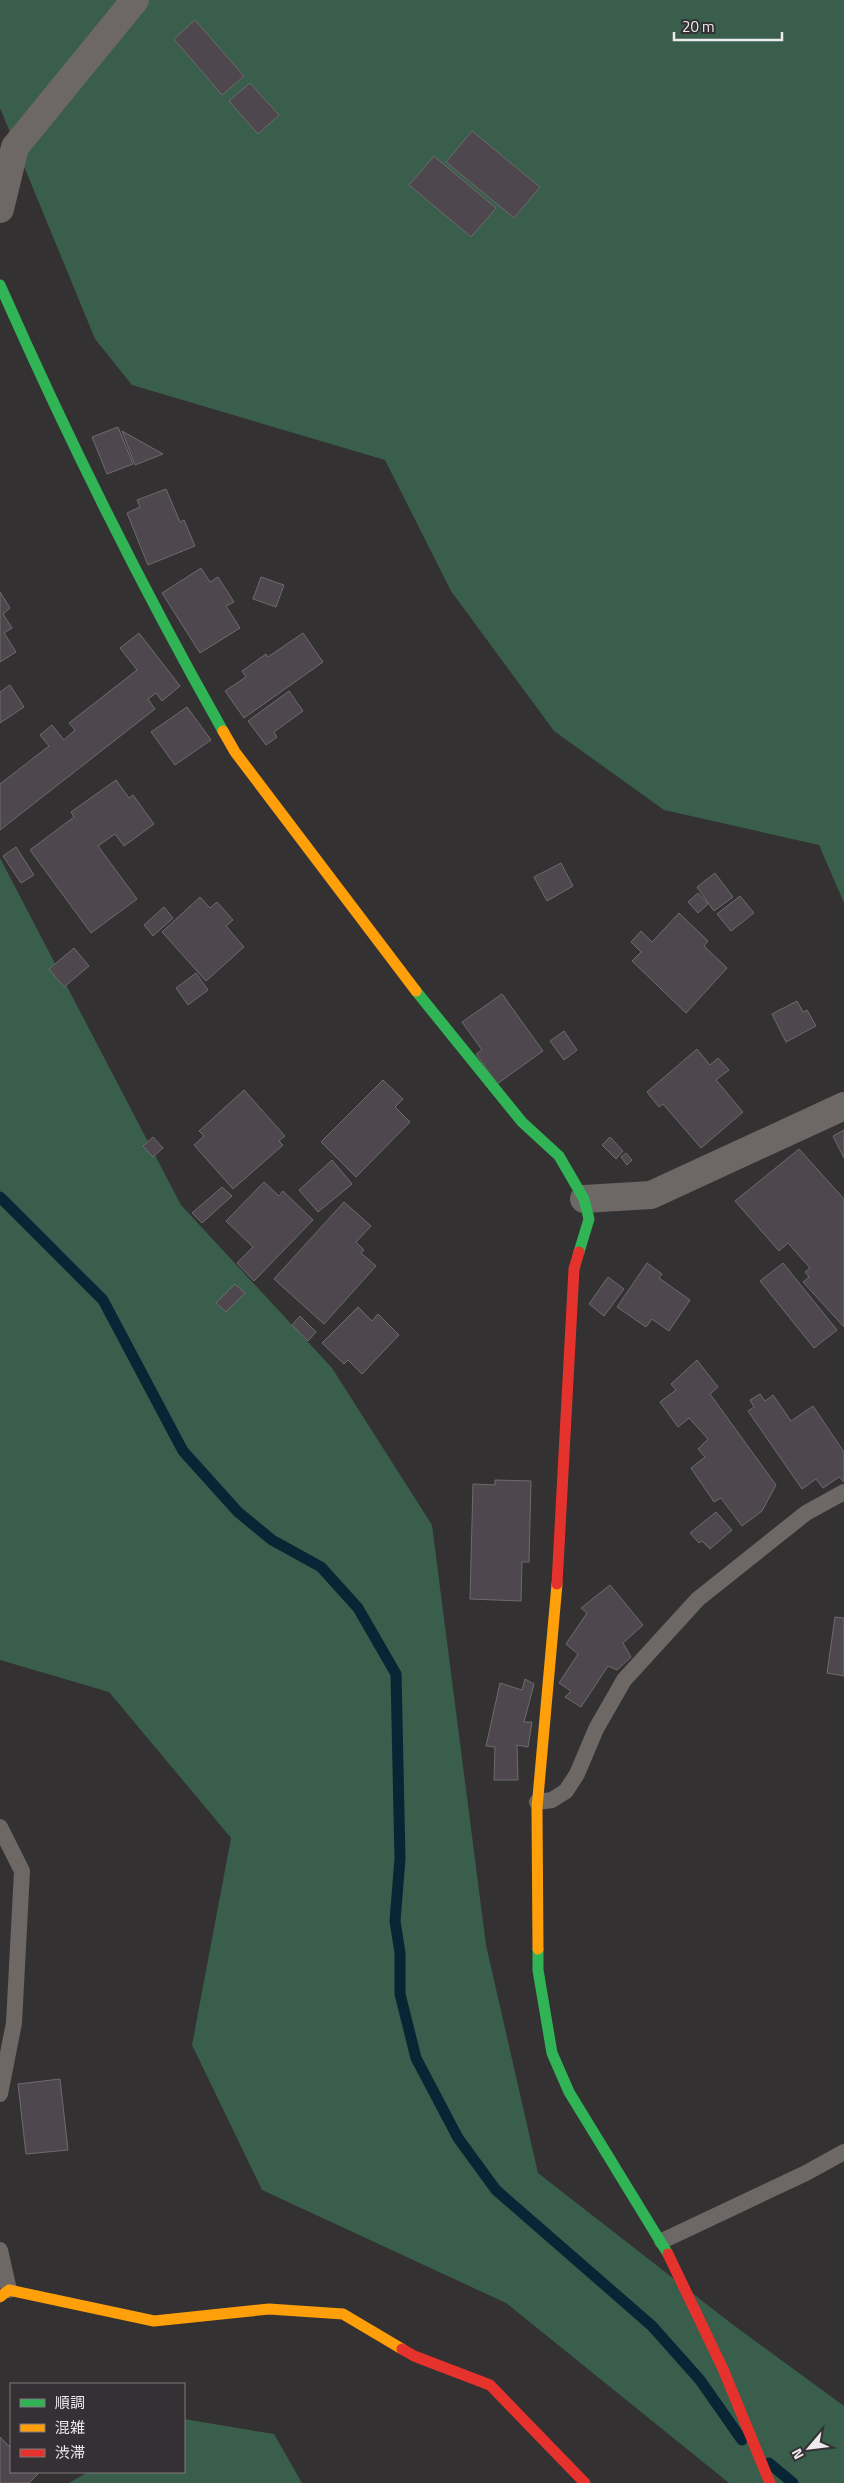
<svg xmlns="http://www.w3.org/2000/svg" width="844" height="2483" font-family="'Titillium Web','Noto Sans JP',sans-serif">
  <rect width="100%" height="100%" fill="#333132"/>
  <!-- forest -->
  <g fill="#395e4b">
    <path d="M 0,0 L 844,0 L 844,903 L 819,845 L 664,810 L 554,731 L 451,591 L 385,460 L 132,385 L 95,339 L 0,108 Z"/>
    <path d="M 0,858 L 181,1205 L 332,1368 L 432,1525 L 486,1945 L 538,2173 L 732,2324 L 844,2406 L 844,2483 L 729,2483 L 506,2303 L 262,2190 L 192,2045 L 231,1838 L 109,1692 L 0,1660 Z"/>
    <path d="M 184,2419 L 274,2434 L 302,2483 L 69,2483 L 88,2472 L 184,2472 Z"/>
  </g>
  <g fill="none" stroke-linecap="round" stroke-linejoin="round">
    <!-- stream -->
    <g stroke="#072534" stroke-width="11">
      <path d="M 0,1197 L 103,1300 L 183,1451 L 238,1512 L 272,1540 L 321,1567 L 358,1608 L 396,1674 L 400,1859 L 395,1921 L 400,1953 L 400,1994 L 416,2058 L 458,2138 L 496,2190 L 652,2326 L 700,2380 L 742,2440"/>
      <path d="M 769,2463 L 793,2483"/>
    </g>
  </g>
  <!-- building -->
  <g fill="#4e484e" stroke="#6d6b6c">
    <path d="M 195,20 L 244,76 L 222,95 L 174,39 Z"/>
    <path d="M 250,83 L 279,115 L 258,134 L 229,101 Z"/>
    <path d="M 472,131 L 540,187 L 514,218 L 446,162 Z"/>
    <path d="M 434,156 L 496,208 L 471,237 L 409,185 Z"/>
    <path d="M 118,427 L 133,464 L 107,474 L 92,437 Z"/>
    <path d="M 122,431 L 163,454 L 135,465 Z"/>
    <path d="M 166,489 L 180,522 L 184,520 L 195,546 L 148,565 L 127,513 L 140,507 L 137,500 Z"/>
    <path d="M 201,568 L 210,582 L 218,577 L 234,602 L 226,606 L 240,628 L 200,653 L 162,593 Z"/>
    <path d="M 261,577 L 284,585 L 276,607 L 253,599 Z"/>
    <path d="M 0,592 L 10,608 L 3,614 L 12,628 L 4,633 L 16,652 L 0,662 Z"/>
    <path d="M 139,633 L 180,686 L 162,701 L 156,693 L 148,699 L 155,709 L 0,830 L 0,784 L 49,746 L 40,735 L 52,725 L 64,740 L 75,730 L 69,723 L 137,670 L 120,648 Z"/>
    <path d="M 303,633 L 323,662 L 244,718 L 225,691 L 246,677 L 242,671 L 266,654 L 268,657 Z"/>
    <path d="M 10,685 L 24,707 L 0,723 L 0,692 Z"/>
    <path d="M 289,691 L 303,711 L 274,732 L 277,737 L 266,745 L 248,721 Z"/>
    <path d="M 187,707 L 211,740 L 175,765 L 151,732 Z"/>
    <path d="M 116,780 L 129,798 L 133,795 L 154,824 L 124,846 L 115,834 L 98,846 L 137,899 L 91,933 L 30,850 L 74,817 L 71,812 Z"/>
    <path d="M 16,847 L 34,875 L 21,883 L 3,856 Z"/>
    <path d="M 561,863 L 573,886 L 547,901 L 534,877 Z"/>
    <path d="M 715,873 L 733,897 L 714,911 L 697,887 Z"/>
    <path d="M 698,893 L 708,904 L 698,913 L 688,902 Z"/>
    <path d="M 740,896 L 754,913 L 731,931 L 717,914 Z"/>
    <path d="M 200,897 L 210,908 L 217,902 L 233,920 L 226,926 L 244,947 L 206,981 L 162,932 Z"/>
    <path d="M 164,907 L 173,918 L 153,936 L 144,925 Z"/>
    <path d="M 679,913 L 708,941 L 704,946 L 727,968 L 686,1013 L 632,961 L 641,952 L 631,942 L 641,931 L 652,942 Z"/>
    <path d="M 74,948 L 89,966 L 64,987 L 49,969 Z"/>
    <path d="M 196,973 L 208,990 L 188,1005 L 176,988 Z"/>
    <path d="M 502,994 L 543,1051 L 497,1084 L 476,1054 L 482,1050 L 462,1022 Z"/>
    <path d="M 797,1001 L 803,1012 L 807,1010 L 816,1026 L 786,1042 L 772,1014 Z"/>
    <path d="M 564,1031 L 577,1050 L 564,1060 L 550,1041 Z"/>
    <path d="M 697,1049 L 710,1065 L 718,1058 L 729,1070 L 716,1080 L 743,1112 L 701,1148 L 663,1104 L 659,1107 L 647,1092 Z"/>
    <path d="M 383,1080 L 403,1099 L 395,1107 L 410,1122 L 356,1177 L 321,1142 Z"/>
    <path d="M 244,1090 L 285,1136 L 279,1141 L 283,1145 L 233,1189 L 194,1145 L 204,1136 L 199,1131 Z"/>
    <path d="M 844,1130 L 844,1158 L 833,1136 Z"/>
    <path d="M 153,1137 L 163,1148 L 153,1157 L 143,1146 Z"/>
    <path d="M 610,1137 L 623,1151 L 616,1159 L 602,1145 Z"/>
    <path d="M 799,1149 L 844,1199 L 844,1327 L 803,1282 L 809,1277 L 805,1272 L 810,1268 L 788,1243 L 779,1251 L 735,1201 Z"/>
    <path d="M 626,1153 L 632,1160 L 627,1165 L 621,1157 Z"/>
    <path d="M 332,1160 L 352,1184 L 318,1212 L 299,1190 Z"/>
    <path d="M 264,1182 L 279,1196 L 283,1191 L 313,1220 L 254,1281 L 237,1263 L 253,1247 L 226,1221 Z"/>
    <path d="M 222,1187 L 232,1196 L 202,1223 L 192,1213 Z"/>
    <path d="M 344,1202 L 371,1226 L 356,1242 L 364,1250 L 361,1253 L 376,1266 L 324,1324 L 274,1279 Z"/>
    <path d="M 647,1263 L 662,1274 L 659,1278 L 690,1300 L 669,1331 L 652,1319 L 646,1327 L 617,1307 Z"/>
    <path d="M 783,1263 L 837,1330 L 814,1348 L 760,1281 Z"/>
    <path d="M 608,1277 L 624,1289 L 604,1316 L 589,1304 Z"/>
    <path d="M 235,1284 L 245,1293 L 226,1312 L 216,1303 Z"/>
    <path d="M 358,1307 L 372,1321 L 378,1314 L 399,1335 L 362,1374 L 348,1360 L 344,1364 L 322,1343 Z"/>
    <path d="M 300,1316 L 316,1332 L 308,1341 L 292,1325 Z"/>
    <path d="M 697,1360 L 718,1387 L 710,1394 L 776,1485 L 762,1511 L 742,1526 L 721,1498 L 714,1502 L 691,1468 L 705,1457 L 698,1449 L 708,1439 L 689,1418 L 678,1427 L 660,1402 L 676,1390 L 671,1384 Z"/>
    <path d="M 760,1394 L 765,1401 L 773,1395 L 791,1421 L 813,1406 L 844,1452 L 844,1482 L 839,1477 L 823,1488 L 816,1479 L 802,1489 L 748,1411 L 754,1407 L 750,1400 Z"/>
    <path d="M 495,1480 L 531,1481 L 529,1562 L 522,1562 L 521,1601 L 470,1599 L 473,1484 L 495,1485 Z"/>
    <path d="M 716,1512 L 732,1530 L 710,1549 L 702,1541 L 699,1543 L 690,1533 Z"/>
    <path d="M 610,1585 L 643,1625 L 623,1643 L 631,1657 L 617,1670 L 608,1666 L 581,1707 L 565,1697 L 571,1691 L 559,1683 L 578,1654 L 566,1644 L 587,1613 L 581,1608 Z"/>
    <path d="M 835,1617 L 844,1618 L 844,1676 L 827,1673 Z"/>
    <path d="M 525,1679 L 534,1684 L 524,1722 L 532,1722 L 528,1747 L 517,1745 L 518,1780 L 494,1780 L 495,1747 L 486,1746 L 500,1683 L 522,1690 Z"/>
    <path d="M 60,2079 L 68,2150 L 26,2154 L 18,2084 Z"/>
    <path d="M 0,2437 L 11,2448 L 11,2472 L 35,2472 L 38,2474 L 29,2483 L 0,2483 Z"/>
  </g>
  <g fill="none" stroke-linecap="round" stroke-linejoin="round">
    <!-- lane -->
    <g stroke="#6d6765" stroke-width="16">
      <path d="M 537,1802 L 552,1800 L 566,1791 L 577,1774 L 596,1729 L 624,1680 L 698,1599 L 806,1513 L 844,1492"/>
      <path d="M 0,1827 L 22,1871 L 14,2023 L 0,2094"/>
      <path d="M 662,2241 L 806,2173 L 844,2152"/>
      <path d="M 0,2250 L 9,2290"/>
    </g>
    <!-- street -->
    <g stroke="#6d6765" stroke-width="28">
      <path d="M 0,209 L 15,147 L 135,0"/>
      <path d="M 584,1199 L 651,1195 L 844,1106"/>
    </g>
    <!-- fast -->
    <g stroke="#30b455" stroke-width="11">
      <path d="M 0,285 C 67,437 141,586 223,731"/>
      <path d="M 416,991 L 522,1122 L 559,1156 L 584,1199 L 589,1219 L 579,1252"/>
      <path d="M 538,1949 L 538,1970 L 552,2053 L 569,2092 L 668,2254"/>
    </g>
    <!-- slow -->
    <g stroke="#ff9f0a" stroke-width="11">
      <path d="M 223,731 L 235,752 L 416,991"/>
      <path d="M 538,1949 L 537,1808 L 557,1584"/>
      <path d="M 0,2297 L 9,2290 L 154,2321 L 269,2309 L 343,2314 L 402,2349"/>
    </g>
    <!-- jam -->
    <g stroke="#e5322d" stroke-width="11">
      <path d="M 557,1584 L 574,1269 L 579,1252"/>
      <path d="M 668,2254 L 723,2369 L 770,2483"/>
      <path d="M 402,2349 L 414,2356 L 490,2385 L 585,2483"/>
    </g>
  </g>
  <!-- legend -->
  <rect x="10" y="2383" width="175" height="90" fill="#343033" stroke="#7e7b7d"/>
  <rect x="20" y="2399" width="25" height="8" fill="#30b455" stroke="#7e7b7d"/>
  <text x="55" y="2408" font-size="15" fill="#edebed">順調</text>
  <rect x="20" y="2424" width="25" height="8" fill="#ff9f0a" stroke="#7e7b7d"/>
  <text x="55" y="2433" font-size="15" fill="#edebed">混雑</text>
  <rect x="20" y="2449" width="25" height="8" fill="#e5322d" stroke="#7e7b7d"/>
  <text x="55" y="2458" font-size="15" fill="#edebed">渋滞</text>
  <!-- north arrow -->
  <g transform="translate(809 2448) rotate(242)" stroke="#343033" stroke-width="4" paint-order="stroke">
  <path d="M0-4L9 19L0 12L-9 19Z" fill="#edebed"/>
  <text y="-8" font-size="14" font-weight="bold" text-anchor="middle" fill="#edebed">N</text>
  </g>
  <!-- scale -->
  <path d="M674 32v8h108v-8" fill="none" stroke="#edebed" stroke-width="2.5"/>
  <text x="682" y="32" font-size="15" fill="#edebed" stroke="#343033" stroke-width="4" paint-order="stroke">20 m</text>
</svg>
